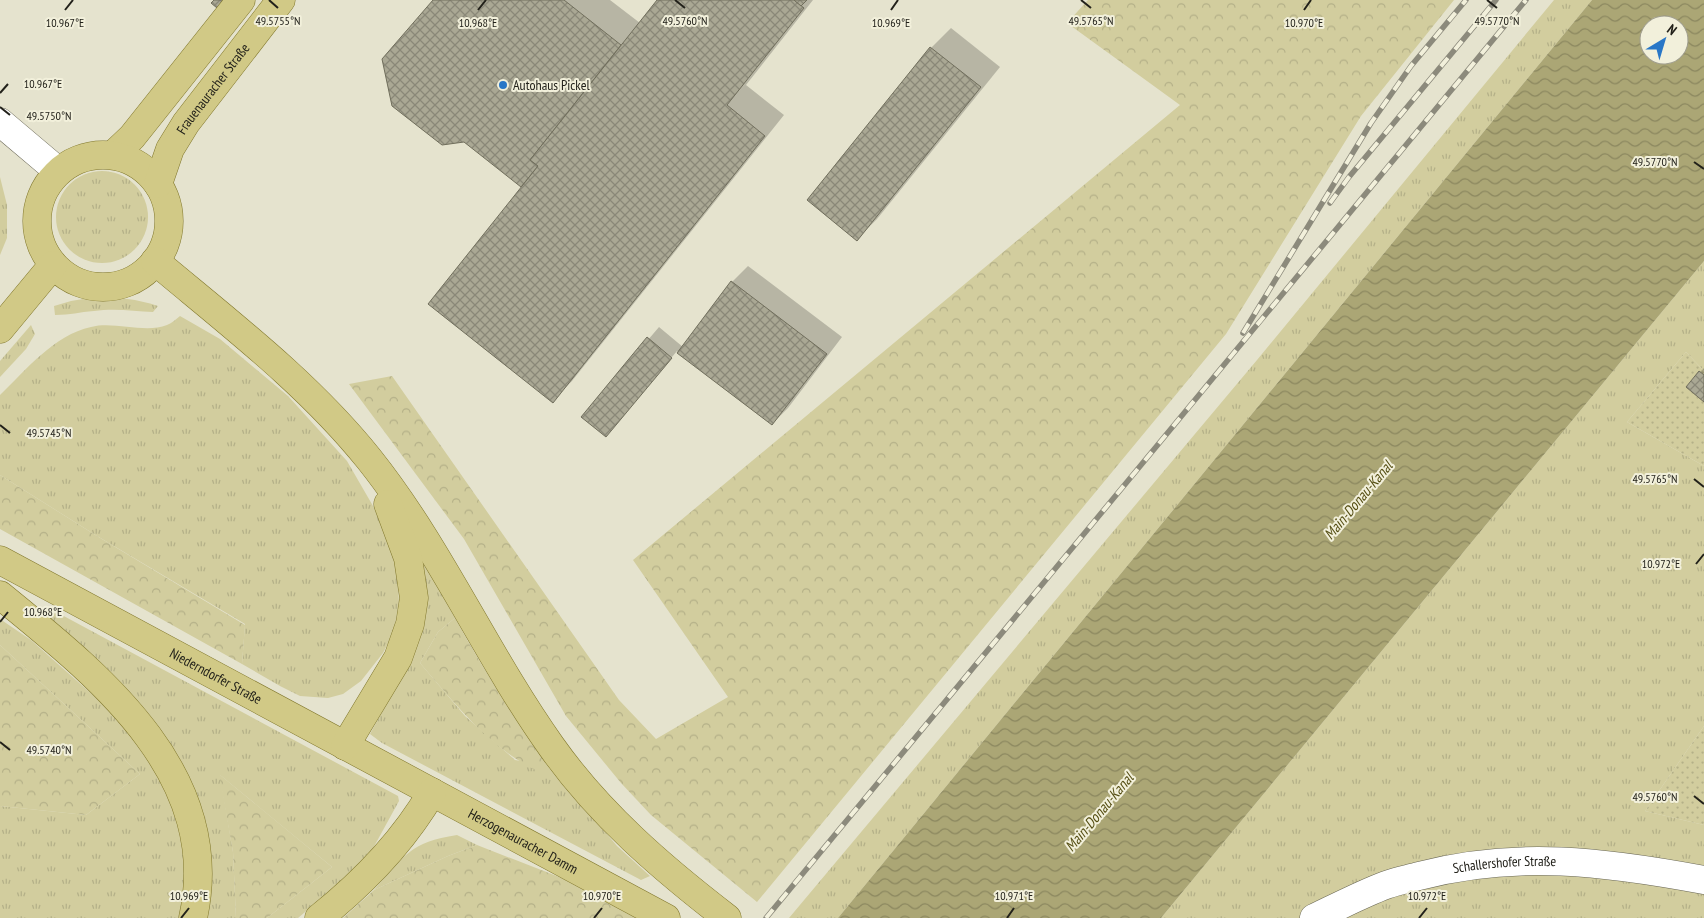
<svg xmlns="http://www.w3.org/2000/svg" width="1704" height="918" font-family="'PT Sans Narrow',sans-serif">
  <defs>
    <pattern id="grass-tufts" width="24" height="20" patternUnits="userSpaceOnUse" patternTransform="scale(1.25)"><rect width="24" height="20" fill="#d2cd9e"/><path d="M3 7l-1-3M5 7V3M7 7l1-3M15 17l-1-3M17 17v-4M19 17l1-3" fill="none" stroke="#b4b088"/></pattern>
    <pattern id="forest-crowns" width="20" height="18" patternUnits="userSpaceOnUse" patternTransform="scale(1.25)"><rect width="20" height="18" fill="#d2cd9e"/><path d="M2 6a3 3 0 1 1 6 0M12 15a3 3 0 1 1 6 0" fill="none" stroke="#b4b088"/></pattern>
    <pattern id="garden-dots" width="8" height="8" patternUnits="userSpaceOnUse" patternTransform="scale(1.25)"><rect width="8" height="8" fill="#d2cd9e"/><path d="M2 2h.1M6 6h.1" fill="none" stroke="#b4b088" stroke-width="1.8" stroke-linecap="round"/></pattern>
    <pattern id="water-waves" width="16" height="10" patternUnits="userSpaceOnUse" patternTransform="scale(1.25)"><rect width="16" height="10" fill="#aba675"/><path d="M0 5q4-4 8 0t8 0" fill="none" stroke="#8b875f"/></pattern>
    <pattern id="building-cross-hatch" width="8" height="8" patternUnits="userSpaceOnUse" patternTransform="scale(1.25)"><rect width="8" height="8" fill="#aaa894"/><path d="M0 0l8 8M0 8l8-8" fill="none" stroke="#8a8878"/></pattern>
  </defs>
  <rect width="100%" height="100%" fill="#e5e3ce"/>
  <!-- grass -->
  <g fill="url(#grass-tufts)">
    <path d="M 1554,0 L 1592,0 L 838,918 L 789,918 L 1257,360 Z"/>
    <circle cx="102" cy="217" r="46"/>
    <path d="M 0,177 L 7,205 L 7,238 L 0,255 Z"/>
    <path d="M 1704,261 L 1704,371 L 1686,352 L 1627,422 L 1704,466 L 1704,726 L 1645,811 L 1704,825 L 1704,918 L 1161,918 Z"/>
    <path d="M 95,297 C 118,297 137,299 158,306 L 153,312 C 134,311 114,308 94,311 C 79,312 71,315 55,315 L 54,306 L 71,301 Z"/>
    <path d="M 180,316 L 220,339 L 288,396 L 347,461 L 373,506 L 390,543 L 396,567 L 399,601 L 394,632 L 383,653 L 361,681 L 343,694 L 328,698 L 300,696 L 280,686 L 242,664 L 245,624 L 97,536 L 0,475 L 0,395 C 26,370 54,335 91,327 C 115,321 145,334 167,325 C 172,323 176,319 180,316 Z"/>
    <path d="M 31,325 L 35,334 L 26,349 L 0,377 L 0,361 Z"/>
    <path d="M 424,562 L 455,618 L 438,632 L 420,663 L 465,716 L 515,760 L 550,766 L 617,846 L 650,876 L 641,880 L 382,743 L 370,734 L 408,665 Z"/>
    <path d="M 52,613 L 60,614 L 398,796 L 399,801 L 371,852 L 348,876 L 298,918 L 267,918 L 332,867 L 220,775 L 233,852 L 236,918 L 205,918 C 215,878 210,847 200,809 L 50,620 L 50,616 Z"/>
    <path d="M 0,619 L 31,640 L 130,728 L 159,774 L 180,820 L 186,893 L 180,918 L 0,918 L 0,806 L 86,815 L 140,774 L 0,645 Z"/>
    <path d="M 457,835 L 477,845 L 448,856 L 374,890 C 404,856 410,842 457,835 Z"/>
  </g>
  <!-- forest -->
  <g fill="url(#forest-crowns)">
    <path d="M 1088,0 L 1454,0 L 1361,116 L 1226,334 L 757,902 L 651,815 L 621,783 L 566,716 L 464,539 L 349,384 L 392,376 L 619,700 L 656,739 L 728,697 L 633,560 L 1180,105 L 1067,23 Z"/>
    <path d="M 0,475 L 97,536 L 245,625 L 242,664 L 0,529 Z"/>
    <path d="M 455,618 C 483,670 515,718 550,766 L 535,770 C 488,746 454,703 420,663 L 438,632 Z"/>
    <path d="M 0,645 L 140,774 L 86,815 L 0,806 Z"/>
    <path d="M 219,774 L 332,867 L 267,918 L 236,918 L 233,852 Z"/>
    <path d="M 477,845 L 664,918 L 343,918 L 374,890 L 448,856 Z"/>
  </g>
  <!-- garden -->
  <g fill="url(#garden-dots)">
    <path d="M 1686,352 L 1704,371 L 1704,466 L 1627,422 Z"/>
    <path d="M 1704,726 L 1704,825 L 1645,811 Z"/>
  </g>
  <!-- water -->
  <path fill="url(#water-waves)" fill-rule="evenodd" d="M 1592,0 L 1704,0 L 1704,261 L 1161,918 L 838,918 ZM 1649,25 L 1679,25 L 1679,55 L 1649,55 Z"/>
  <!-- shadow -->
  <g fill="#0003">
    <path d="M 434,0 L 610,0 L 640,23 L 659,0 L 813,0 L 746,85 L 784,115 L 572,381 L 552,401 L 523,187 L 464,141 Z"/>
    <path d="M 951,28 L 1000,67 L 877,219 L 857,239 L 809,200 L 931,48 Z"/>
    <path d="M 748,266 L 842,337 L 788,408 L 772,424 L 677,351 L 606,436 L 583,416 L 659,327 L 683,347 L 732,282 Z"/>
    <path d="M 1704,368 L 1704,401 L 1700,372 Z"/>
  </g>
  <!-- building -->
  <g fill="url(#building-cross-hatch)" stroke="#706e5c">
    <path d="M 214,0 L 223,0 L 217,8 L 211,3 Z"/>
    <path d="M 433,0 L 564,0 L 621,45 L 530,160 L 538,166 L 521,187 L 464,142 L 442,145 L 392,106 L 382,59 Z"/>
    <path d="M 657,0 L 794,0 L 804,8 L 727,105 L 765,136 L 553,403 L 428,304 L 538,166 L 530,160 Z"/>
    <path d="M 794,0 L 807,0 L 801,6 Z"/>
    <path d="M 930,47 L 981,87 L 857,241 L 807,200 Z"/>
    <path d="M 731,281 L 827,354 L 772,425 L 677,353 Z"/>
    <path d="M 647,337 L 672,358 L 606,437 L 581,417 Z"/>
    <path d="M 1699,371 L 1704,375 L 1704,402 L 1686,387 Z"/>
  </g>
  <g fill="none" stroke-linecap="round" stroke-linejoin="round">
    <defs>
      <g id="minor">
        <path d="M 0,122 L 58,171"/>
        <path id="s1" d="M 1314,918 C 1337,907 1362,894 1386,885 C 1397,881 1408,879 1419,876 C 1516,850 1607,862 1704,880"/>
      </g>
      <g id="major">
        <path d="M 114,154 L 132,137 L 241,0"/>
        <circle cx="103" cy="221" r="66"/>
        <path id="s2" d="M 158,184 L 170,149 L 186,123 L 281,0"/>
        <path d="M 155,261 C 229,323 308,383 369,459 C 440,548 485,653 551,746 C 599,814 662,868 727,918"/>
        <path d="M 0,329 L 53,265"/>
        <path id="s3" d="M 0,560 L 666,918"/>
        <path d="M 0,595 C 98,675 225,774 193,918"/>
        <path d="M 345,746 L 398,658 L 410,624 L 414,598 L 408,558 L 388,504"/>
        <path d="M 319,918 C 364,882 403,842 432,792"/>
      </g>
    </defs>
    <!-- minor casing -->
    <use href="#minor" stroke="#686654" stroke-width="29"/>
    <!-- major casing -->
    <use href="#major" stroke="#80772c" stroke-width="29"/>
    <!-- minor -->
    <use href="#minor" stroke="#fff" stroke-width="28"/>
    <!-- major -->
    <use href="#major" stroke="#d1c986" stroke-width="28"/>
    <defs>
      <g id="rail">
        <path d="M 1330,203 L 1349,177 L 1496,0"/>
        <path d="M 1243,333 L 1371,123 L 1411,66 L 1466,0"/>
        <path d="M 766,918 L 1526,0"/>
      </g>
    </defs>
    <!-- rail casing -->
    <use href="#rail" stroke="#8c8a7c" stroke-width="5.5"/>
    <!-- rail -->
    <use href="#rail" stroke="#f2f0db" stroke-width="4" stroke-dasharray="11" stroke-linecap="butt"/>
  </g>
  <!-- ticks -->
  <path fill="none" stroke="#22211a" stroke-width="2" d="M 269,0 L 278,8M 675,0 L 685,8M 1081,0 L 1091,8M 1487,0 L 1497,8M 65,10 L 73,0M 478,10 L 486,0M 891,10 L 898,0M 1304,10 L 1311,0M 0,93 L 8,84M 0,107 L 10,115M 1694,162 L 1704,169M 0,425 L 10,433M 1694,479 L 1704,487M 1696,564 L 1704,554M 0,622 L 8,612M 0,742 L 10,750M 1694,796 L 1704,804M 181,918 L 189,908M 594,918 L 602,908M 1007,918 L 1014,908M 1419,918 L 1427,908"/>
  <!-- markers -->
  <circle fill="#2977c7" stroke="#f2f0db" stroke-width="2" cx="503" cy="85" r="5"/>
  <g text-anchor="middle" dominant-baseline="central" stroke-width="4" stroke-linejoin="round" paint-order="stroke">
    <!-- poi labels -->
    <g font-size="14" fill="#22211a" stroke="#f2f0db" text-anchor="start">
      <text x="513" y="85">Autohaus Pickel</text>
    </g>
    <!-- street labels -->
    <g font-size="14" fill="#22211a" stroke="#f2f0db">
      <text stroke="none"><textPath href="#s2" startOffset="111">Frauenauracher Straße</textPath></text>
      <text stroke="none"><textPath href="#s3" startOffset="245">Niederndorfer Straße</textPath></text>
      <text stroke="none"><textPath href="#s3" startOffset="594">Herzogenauracher Damm</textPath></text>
      <text stroke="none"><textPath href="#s1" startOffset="200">Schallershofer Straße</textPath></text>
    </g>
    <!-- water labels -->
    <g font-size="15" font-style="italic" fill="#544d12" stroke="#f2f0db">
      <text transform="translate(1358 500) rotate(-50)">Main-Donau-Kanal</text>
      <text transform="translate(1099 812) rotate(-50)">Main-Donau-Kanal</text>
    </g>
  </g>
  <g font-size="12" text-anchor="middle" fill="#22211a" stroke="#f2f0db" stroke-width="4" stroke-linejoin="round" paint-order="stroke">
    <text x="278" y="25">49.5755°N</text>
    <text x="685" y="25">49.5760°N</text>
    <text x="1091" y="25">49.5765°N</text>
    <text x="1497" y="25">49.5770°N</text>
    <text x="891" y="27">10.969°E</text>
    <text x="1304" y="27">10.970°E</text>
    <text x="65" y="27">10.967°E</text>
    <text x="478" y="27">10.968°E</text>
    <text x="43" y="88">10.967°E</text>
    <text x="49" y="120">49.5750°N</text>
    <text x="1655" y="166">49.5770°N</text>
    <text x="49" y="437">49.5745°N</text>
    <text x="1655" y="483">49.5765°N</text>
    <text x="1661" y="568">10.972°E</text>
    <text x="43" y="616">10.968°E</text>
    <text x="49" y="754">49.5740°N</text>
    <text x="1655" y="801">49.5760°N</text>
    <text x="189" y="900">10.969°E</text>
    <text x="602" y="900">10.970°E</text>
    <text x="1014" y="900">10.971°E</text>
    <text x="1427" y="900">10.972°E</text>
  </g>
  <!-- north arrow -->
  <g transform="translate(1664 40) rotate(38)"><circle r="24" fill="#f2f0db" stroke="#9f9d8e"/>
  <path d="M0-4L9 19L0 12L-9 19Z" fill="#2977c7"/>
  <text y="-8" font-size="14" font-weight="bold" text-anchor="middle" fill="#22211a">N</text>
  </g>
</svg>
